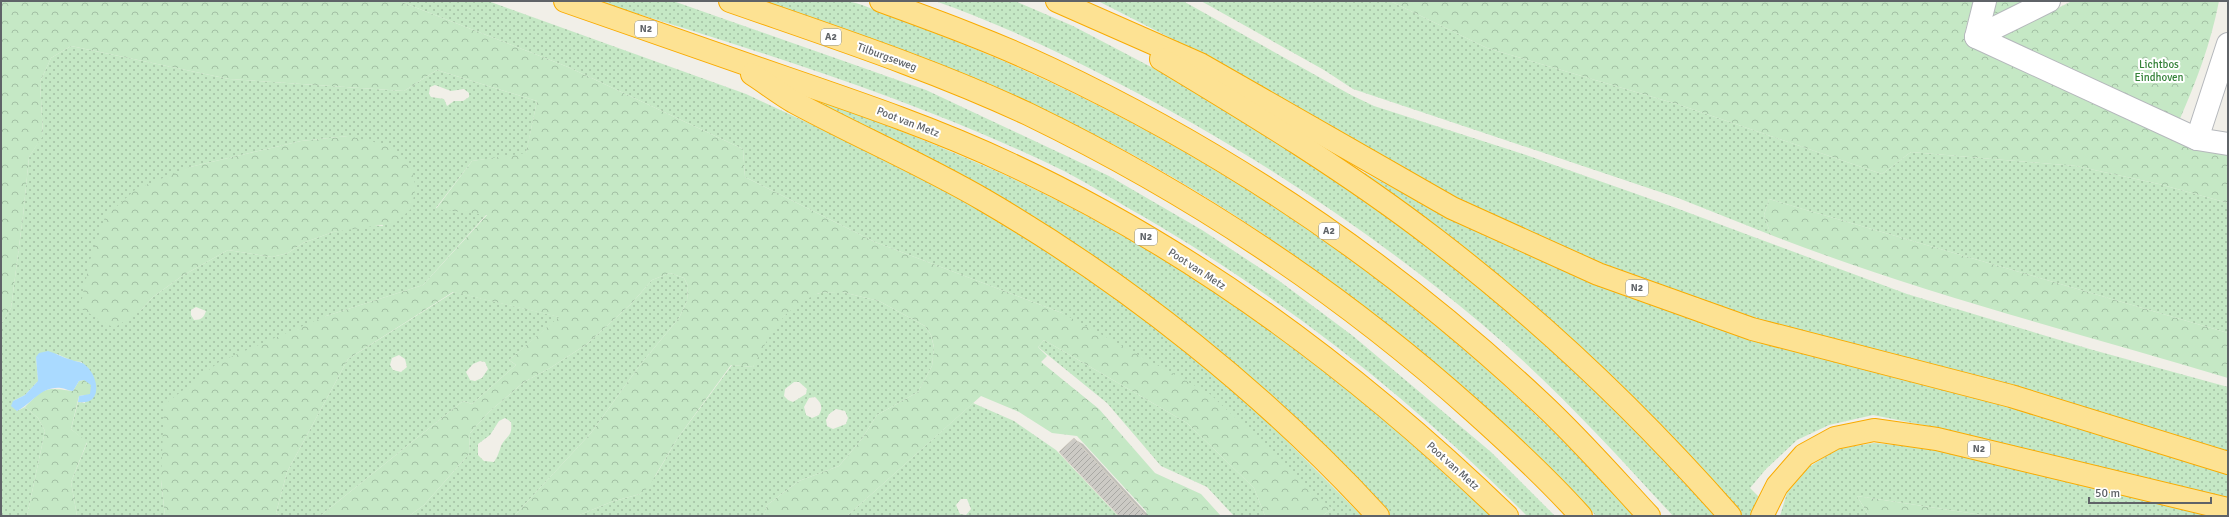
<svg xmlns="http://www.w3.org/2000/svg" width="2229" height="517" font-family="Signika,sans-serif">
  <defs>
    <pattern id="grass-dots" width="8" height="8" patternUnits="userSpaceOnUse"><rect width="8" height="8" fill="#c5e8c5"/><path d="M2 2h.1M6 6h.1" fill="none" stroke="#a3c0a4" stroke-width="1.8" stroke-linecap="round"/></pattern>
    <pattern id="forest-crowns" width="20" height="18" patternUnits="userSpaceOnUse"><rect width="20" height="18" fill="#c5e8c5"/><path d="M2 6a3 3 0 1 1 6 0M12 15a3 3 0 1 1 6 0" fill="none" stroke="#a3c0a4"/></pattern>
    <pattern id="building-hatch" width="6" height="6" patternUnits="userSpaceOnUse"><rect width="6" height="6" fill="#cccac5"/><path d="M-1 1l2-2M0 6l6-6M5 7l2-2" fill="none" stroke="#a9a8a4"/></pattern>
  </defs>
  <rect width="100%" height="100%" fill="#f1efe8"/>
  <!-- grass -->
  <g fill="url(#grass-dots)" fill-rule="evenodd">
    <path d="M 399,1 L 488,1 L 746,94 L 920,175 L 978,207 L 1051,254 L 1140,316 L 1211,371 L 1276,430 L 1362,516 L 1322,516 L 1332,509 L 1062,313 L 875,242 L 745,177 L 743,149 L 568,67 Z"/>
    <path d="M 596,1 L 673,1 L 926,90 L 1109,176 L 1202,230 L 1278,280 L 1353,336 L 1491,452 L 1555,516 L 1527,516 C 1413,400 1285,299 1144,217 C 1117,202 1091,185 1064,171 C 914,98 755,50 596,1 Z"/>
    <path d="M 762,1 C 783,1 804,1 825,1 C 833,1 843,0 851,2 C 866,5 880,13 895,18 C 931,31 966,45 1001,60 C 1243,165 1458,320 1634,516 L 1596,516 C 1550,464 1496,419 1443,374 C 1419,353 1396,332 1371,312 C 1294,252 1211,197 1126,151 C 1010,90 887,41 762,1 Z"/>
    <path d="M 935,1 L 1015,1 L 1073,26 L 1174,79 L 1269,136 L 1349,189 L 1428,246 L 1499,303 L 1572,368 L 1641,435 L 1717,516 L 1673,516 C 1613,450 1551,383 1483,325 C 1371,231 1248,150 1118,83 C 1059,52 998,23 935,1 Z"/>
    <path d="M 1098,1 L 1183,1 L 1351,95 L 1374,106 L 1526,155 L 1676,208 L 1907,294 L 2093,350 L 2228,387 L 2228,455 L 1755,319 L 1603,266 L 1457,200 L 1196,51 Z"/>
    <path d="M 1201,1 L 1390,1 L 1487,48 L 1680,105 L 1882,174 L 1911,152 L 2076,166 L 2159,184 L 2228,203 L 2228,333 L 1769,199 L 1764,215 L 1771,235 L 1678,198 L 1353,89 L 1324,70 Z"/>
    <path d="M 71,46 L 229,79 L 404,91 L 437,70 L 537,101 L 526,154 L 472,161 L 436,208 L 487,214 L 423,285 L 326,316 L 161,480 L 165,516 L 77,516 L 71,482 L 87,443 L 71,429 L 78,402 L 85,403 L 82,362 L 73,361 L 57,354 L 36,357 L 38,381 L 25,395 L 13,401 L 17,411 L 25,407 L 38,418 L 45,431 L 27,516 L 1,516 L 1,324 L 11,308 L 23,216 L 29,157 L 43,135 L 40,82 L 51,58 ZM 435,85 L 451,91 L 464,89 L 469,93 L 469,97 L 463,101 L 454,101 L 447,106 L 444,99 L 431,97 L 429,94 L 430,87 ZM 348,136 L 383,226 L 367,225 L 333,232 L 303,243 L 288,253 L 272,257 L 228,250 L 182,276 L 153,297 L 140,311 L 190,167 L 301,141 ZM 196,307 L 206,311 C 204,317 202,320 194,320 L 191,315 L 191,310 Z"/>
    <path d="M 752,75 C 834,105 916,135 996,171 C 1178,254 1350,374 1491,516 L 1388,516 L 1288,414 L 930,159 L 902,144 Z"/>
    <path d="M 1363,172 L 1446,216 L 2007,406 L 2228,475 L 2228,502 L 1938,428 L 1873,415 L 1829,425 L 1797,440 L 1766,469 L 1750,488 L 1778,516 L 1740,516 C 1634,383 1498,275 1363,172 Z"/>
    <path d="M 670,273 L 684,278 L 688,286 L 687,301 L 679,318 L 640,365 L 591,433 L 514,516 L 409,516 L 424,505 L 469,454 L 470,433 L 489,412 L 524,382 L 550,368 L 587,344 L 632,303 L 652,280 ZM 505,418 L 511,422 C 513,437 506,436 501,446 C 499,452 498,456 494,462 L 484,461 L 478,455 L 478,444 L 490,435 L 499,421 Z"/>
    <path d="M 454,292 L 560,317 L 509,360 L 516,365 L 472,404 L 463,401 L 320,516 L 281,516 L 276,513 L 287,472 L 348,359 ZM 399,355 L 405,359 L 407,367 L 401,372 L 393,370 L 390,365 L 392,358 ZM 480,361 L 485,362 L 488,369 L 482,378 L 475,381 L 470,380 L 466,372 L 473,364 Z"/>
    <path d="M 842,292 L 879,301 L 925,326 L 931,335 L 934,348 L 932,366 L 918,392 L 877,415 L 861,440 L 839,466 L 799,481 L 767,505 L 764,516 L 577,516 L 611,502 L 640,494 L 656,475 L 677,439 L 732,365 L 753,367 C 764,339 788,300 820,293 C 827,292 835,292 842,292 ZM 794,382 L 799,382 L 807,389 L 806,394 L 793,402 L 788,400 L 784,396 L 785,389 ZM 815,397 C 822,404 823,407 819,415 L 812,418 L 806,415 L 804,407 L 809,398 ZM 836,409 L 845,411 L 848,418 L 846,424 L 833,429 L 827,426 L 826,420 L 829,414 Z"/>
    <path d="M 1044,340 L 1187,423 L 1254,488 L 1265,516 L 1234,516 L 1207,487 L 1161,466 L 1107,403 L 1038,347 Z"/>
    <path d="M 973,403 L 1014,421 L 1056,450 L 1118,516 L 847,516 ZM 961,499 L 967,499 L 971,509 L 966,515 L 960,514 L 956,505 Z"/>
    <path d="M 1874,443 L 1935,449 L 2218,516 L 1989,516 L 1857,496 L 1869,516 L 1780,516 L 1787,493 L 1809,467 L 1837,449 Z"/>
  </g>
  <!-- forest -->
  <g fill="url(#forest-crowns)">
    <path d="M 1,1 L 399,1 L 568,67 L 743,149 L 745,177 L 875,242 L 1062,313 L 1210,394 L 1332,509 L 1322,516 L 1265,516 L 1254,488 L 1187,423 L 1044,340 L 1038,347 L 1047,356 L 1041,362 L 1099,409 L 1155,473 L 1201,494 L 1221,516 L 1147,516 L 1146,511 L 1077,436 L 1052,433 L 1019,412 L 981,396 L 847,516 L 764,516 L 767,505 L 799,481 L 839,466 L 861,440 L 877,415 L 918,392 L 932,366 L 934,347 L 931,335 L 925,326 L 879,301 L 842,292 L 819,293 L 801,302 L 785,315 L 769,337 L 753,367 L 731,365 L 677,439 L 648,488 L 640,494 L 611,502 L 577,516 L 514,516 L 591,433 L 640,365 L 679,318 L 687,301 L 688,286 L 684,278 L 670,273 L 652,280 L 632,303 L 587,344 L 550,368 L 524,382 L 489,412 L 470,433 L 469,454 L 424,505 L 409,516 L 320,516 L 463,401 L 472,404 L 516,365 L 509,360 L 559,317 L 453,292 L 348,359 L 287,472 L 276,513 L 281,516 L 165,516 L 161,480 L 164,405 L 219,362 L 326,316 L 423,285 L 487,215 L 436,209 L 472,161 L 526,153 L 537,101 L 437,70 L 404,91 L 229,79 L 71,46 L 51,58 L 40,82 L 43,136 L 29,157 L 23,216 L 11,308 L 1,324 Z"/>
    <path d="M 1390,1 L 1975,1 C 1971,13 1961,33 1967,44 L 2228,151 L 2228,203 L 2159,184 L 2076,166 L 1911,152 L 1882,174 L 1680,105 L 1487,48 Z"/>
    <path d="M 1993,1 L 2035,1 L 1992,23 Z"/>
    <path d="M 2072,1 L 2219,1 C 2211,43 2196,82 2179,121 L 1998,38 Z"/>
    <path d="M 348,136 L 387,145 L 410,166 L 416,187 L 411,209 L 395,223 L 333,232 L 303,243 L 288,253 L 272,257 L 228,250 L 182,276 L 153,297 L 140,311 L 114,328 L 80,308 L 90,260 L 105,217 L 136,189 L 190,167 L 301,141 Z"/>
    <path d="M 1769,199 L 2228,333 L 2228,378 C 2075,332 1920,293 1771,235 L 1764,215 Z"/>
    <path d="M 84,380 L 91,385 L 90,394 L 79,396 L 71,429 L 87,442 L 71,482 L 77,516 L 27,516 L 45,431 L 38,418 L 25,407 C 45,387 45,387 73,391 L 79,381 Z"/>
    <path d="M 1857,496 L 1989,516 L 1869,516 Z"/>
  </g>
  <!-- water -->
  <path fill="#aadaff" d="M 48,351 C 56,353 63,358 72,360 C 75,362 80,361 84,364 C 99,375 104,406 78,402 L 79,396 L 90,394 L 91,385 L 84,380 L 79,381 L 73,391 C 68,391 65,388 61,388 C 41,386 33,403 17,411 L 11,406 L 13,401 L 25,395 L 38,381 L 36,357 L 39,353 Z"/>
  <!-- shadow -->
  <path fill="#0003" d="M 1074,439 L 1083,444 L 1149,516 L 1120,516 Z"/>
  <!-- building -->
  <path fill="url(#building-hatch)" stroke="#d6d1c6" d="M 1074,438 L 1146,516 L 1119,516 L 1059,452 Z"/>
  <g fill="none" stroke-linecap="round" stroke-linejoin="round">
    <defs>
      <g id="minor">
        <path d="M 2049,1 L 1976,37 L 2197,139"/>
        <path d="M 1976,37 L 1985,1"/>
        <path d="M 2228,44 L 2197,139 L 2228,144"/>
      </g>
      <g id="highway">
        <path d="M 565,1 C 639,27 713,52 786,78 C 862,104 938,130 1010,164 C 1195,250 1361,375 1507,516"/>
        <path d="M 730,1 C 830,36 932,69 1028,114 C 1189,192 1339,291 1472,410 C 1510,444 1547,478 1581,516"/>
        <path d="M 881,1 C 939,22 996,43 1051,69 C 1229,153 1395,266 1539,401 C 1578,437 1613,477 1649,516"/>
        <path d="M 1057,1 L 1200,64 L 1452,208 L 1598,274 L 1752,329 L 2011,396 L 2228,463"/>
        <path d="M 1161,59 C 1254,115 1348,172 1435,239 C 1541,320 1641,415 1730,516"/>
        <path d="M 752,74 C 766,83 780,94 794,102 C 857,136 922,164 984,200 C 1127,283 1266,394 1378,516"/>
        <path d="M 1762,516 L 1777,486 L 1804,455 L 1835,438 L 1874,430 L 1937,439 L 2228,509"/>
      </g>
    </defs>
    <!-- minor casing -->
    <use href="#minor" stroke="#b5b8bc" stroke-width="24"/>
    <!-- highway casing -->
    <use href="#highway" stroke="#f9ab00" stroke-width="24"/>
    <!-- minor -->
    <use href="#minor" stroke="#fff" stroke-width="22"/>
    <!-- highway -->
    <use href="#highway" stroke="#fde293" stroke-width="22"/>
  </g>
  <g text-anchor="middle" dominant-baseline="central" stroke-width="4" stroke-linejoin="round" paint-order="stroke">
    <!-- shield labels -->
    <g fill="#fff" stroke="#8f9295" stroke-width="1">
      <rect x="635" y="21" width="22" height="16" rx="3"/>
      <rect x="821" y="29" width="20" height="16" rx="3"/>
      <rect x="1319" y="223" width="20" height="16" rx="3"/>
      <rect x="1135" y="229" width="22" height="16" rx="3"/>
      <rect x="1626" y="280" width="22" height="16" rx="3"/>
      <rect x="1968" y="441" width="22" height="16" rx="3"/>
    </g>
    <g font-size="10" font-weight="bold" fill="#5f6368">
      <text x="646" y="29">N2</text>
      <text x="831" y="37">A2</text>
      <text x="1329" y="231">A2</text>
      <text x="1146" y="237">N2</text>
      <text x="1637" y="288">N2</text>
      <text x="1979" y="449">N2</text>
    </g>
    <!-- street labels -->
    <g font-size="11" fill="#5f6368" stroke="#fff">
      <text transform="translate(887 57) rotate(20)">Tilburgseweg</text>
      <text transform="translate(908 122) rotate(21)">Poot van Metz</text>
      <text transform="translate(1197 269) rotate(33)">Poot van Metz</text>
      <text transform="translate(1453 466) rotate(42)">Poot van Metz</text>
    </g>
    <!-- park labels -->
    <g font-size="11" fill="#348238" stroke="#fff">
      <text x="2159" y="64">Lichtbos<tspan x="2159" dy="13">Eindhoven</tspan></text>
    </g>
  </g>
  <!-- border -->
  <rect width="2229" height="517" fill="none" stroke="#5f6368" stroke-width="4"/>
  <!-- scale -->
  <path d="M2089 497v6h122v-6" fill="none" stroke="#5f6368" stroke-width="2"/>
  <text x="2095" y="497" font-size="12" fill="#5f6368" stroke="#ffffff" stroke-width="3" paint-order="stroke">50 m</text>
</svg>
